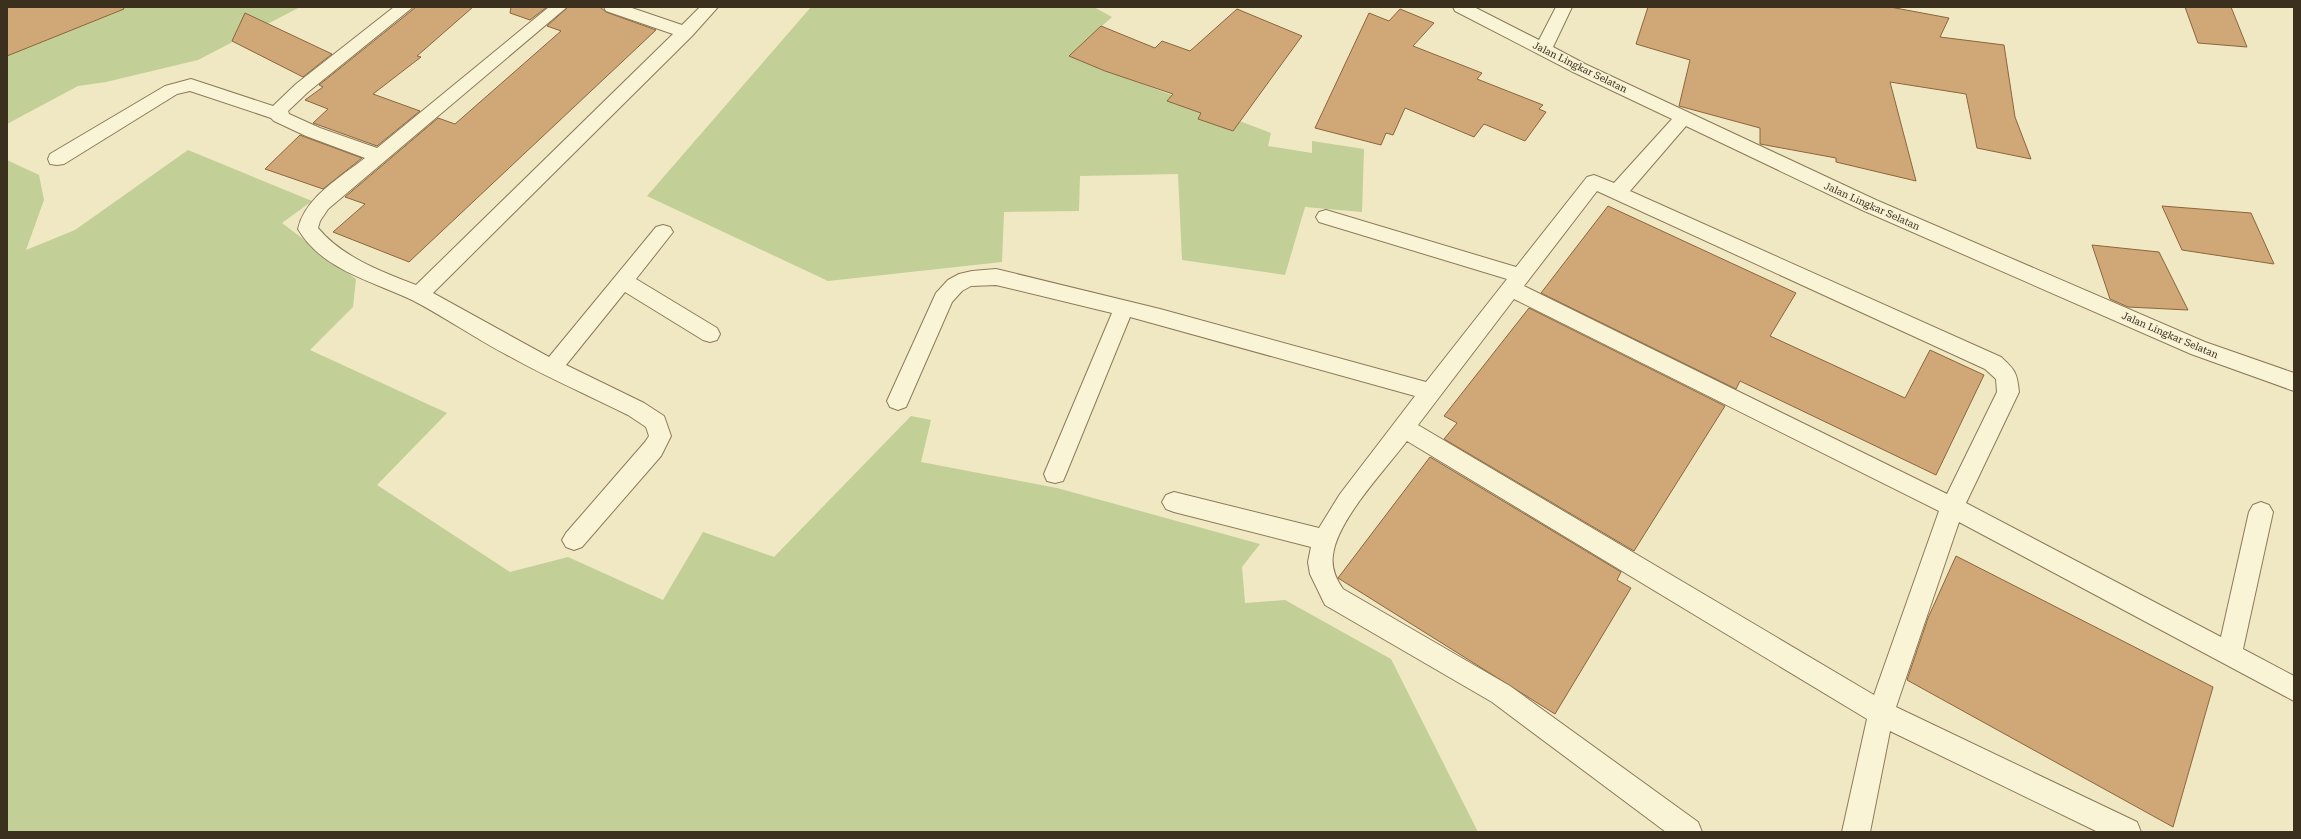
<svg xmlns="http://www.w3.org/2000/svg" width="2301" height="839" font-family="'Roboto Serif',serif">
  <rect width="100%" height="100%" fill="#f0e8c3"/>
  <!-- green -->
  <g fill="#c2cf96">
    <path d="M 7,7 L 300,7 L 198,60 L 106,82 L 78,86 L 7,124 Z"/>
    <path d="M 811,7 L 1094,7 L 1112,17 L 1069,56 L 1271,133 L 1268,146 L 1312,153 L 1312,141 L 1364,149 L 1362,212 L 1305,207 L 1285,275 L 1182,260 L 1178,174 L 1080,176 L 1079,211 L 1004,212 L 1002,262 L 828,281 L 647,196 Z"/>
    <path d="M 188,150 L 312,201 L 282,223 L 356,279 L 353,307 L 310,350 L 447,413 L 377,485 L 510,572 L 568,557 L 663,600 L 703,532 L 774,557 L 911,416 L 931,420 L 921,462 L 1057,488 L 1260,544 L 1242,567 L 1245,603 L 1285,600 L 1391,659 L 1478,832 L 7,832 L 7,160 L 39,175 L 44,200 L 26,250 L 75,230 Z"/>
  </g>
  <!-- building -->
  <g fill="#d0a777" stroke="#8c663d">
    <path d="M 7,7 L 123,7 L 124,9 L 7,56 Z"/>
    <path d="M 416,7 L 473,7 L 417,56 L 421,57 L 373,94 L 420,111 L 377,146 L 313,123 L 328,109 L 305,100 L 323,87 L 319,85 Z"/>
    <path d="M 511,7 L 547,7 L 530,20 L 510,13 Z"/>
    <path d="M 568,7 L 600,7 L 606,12 L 656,30 L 409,262 L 333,232 L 365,204 L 345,197 L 438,118 L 455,124 L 561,31 L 547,26 Z"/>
    <path d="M 1648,7 L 1890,7 L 1949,18 L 1940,37 L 2004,45 L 2015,117 L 2031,159 L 1977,148 L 1966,94 L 1890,82 L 1916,181 L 1836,162 L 1836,158 L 1760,144 L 1760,128 L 1679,106 L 1690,60 L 1636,44 Z"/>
    <path d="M 2185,7 L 2231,7 L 2247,47 L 2198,43 Z"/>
    <path d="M 1237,9 L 1302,36 L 1233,131 L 1198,119 L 1201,113 L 1167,101 L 1173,94 L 1105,71 L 1069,56 L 1101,26 L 1155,48 L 1162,41 L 1190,51 Z"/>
    <path d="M 1400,9 L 1434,23 L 1413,46 L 1482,73 L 1477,79 L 1543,105 L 1539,109 L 1546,112 L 1525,141 L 1484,124 L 1474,137 L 1405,108 L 1393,135 L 1386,133 L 1381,145 L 1315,128 L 1369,13 L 1389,21 Z"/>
    <path d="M 245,13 L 332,54 L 303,77 L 232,41 Z"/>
    <path d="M 300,135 L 305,137 L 362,158 L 323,189 L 265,169 Z"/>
    <path d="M 1608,206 L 1796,293 L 1770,336 L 1905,398 L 1930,350 L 1984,375 L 1936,475 L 1740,381 L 1736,389 L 1541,293 Z"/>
    <path d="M 2162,206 L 2251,213 L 2274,264 L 2182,250 Z"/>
    <path d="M 2092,245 L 2159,252 L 2188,310 L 2128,307 L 2110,299 Z"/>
    <path d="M 1529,308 L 1725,406 L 1634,551 L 1444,439 L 1457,423 L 1444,416 Z"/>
    <path d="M 1430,457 L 1621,572 L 1617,580 L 1631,588 L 1555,714 L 1338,578 Z"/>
    <path d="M 1956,556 L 2213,687 L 2173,827 L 1907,680 L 1928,618 Z"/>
  </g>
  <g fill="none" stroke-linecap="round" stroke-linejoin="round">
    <defs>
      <g id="minor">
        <path d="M 394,7 L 413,7 L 308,92 L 288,111 L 289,114 L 320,128 L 377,148 L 549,7 L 567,7 L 328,209 L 320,221 L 318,228 C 342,257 382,272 416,285 L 673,34 L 606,11 L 604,7 L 629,7 L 682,25 L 700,7 L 718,7 L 692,36 L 433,293 L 549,357 L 656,227 L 663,225 L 670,227 L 673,232 L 636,279 L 717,328 L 720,334 L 717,340 L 710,342 L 703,340 L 625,292 L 566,365 L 644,403 L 664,416 L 671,436 L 661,456 L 582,547 L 574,550 L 566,547 L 562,540 L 566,533 L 645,442 L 649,436 L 646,427 L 628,415 C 588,395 548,378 509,356 C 476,339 445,317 412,300 C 372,281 322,270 298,229 C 305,197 341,177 365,158 L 306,136 L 274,121 L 271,118 L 190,91 L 177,94 L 64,164 L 57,165 L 50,164 L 48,159 L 50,154 L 165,86 L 191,79 L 273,106 L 296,84 Z"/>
        <path d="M 1453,7 L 1474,7 L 1539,40 L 1556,7 L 1572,7 L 1553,47 L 1585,64 L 1876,200 L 2205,342 L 2294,373 L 2294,391 L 2191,354 L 1862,210 L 1686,126 L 1630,191 L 2001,357 C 2015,370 2017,372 2019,392 L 1966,503 L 2221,637 L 2249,512 L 2253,505 L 2261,502 L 2269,505 L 2273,512 L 2243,649 L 2294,676 L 2294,701 L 1959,522 L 1896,707 L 2137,822 L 2141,832 L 2098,832 L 1890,731 L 1870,832 L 1842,832 L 1867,719 L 1407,441 C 1385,470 1337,520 1333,555 C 1331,568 1336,579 1343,589 L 1510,686 L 1698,822 L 1702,832 L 1666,832 L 1492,702 L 1325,605 L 1310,574 L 1308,562 L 1311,547 L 1174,512 L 1166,509 L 1162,502 L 1166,495 L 1174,492 L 1319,528 L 1340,494 L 1415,396 L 1130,317 L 1066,474 L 1063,481 L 1055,483 L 1047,481 L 1044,474 L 1112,313 L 996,285 L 971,286 L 962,291 L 952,302 L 906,407 L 898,410 L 890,407 L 887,401 L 936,293 L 948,280 L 959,274 L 972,271 L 996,269 L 1160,309 L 1426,382 L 1507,279 L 1319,222 L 1316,217 L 1319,212 L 1326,210 L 1516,267 L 1587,177 L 1594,175 L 1614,183 L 1672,119 L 1573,72 L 1455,11 ZM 1597,191 L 1985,369 L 1996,379 L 1997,392 L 1947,494 L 1524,286 ZM 1514,299 L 1939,511 L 1874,695 L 1418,425 Z"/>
      </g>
    </defs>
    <!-- minor casing -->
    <use href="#minor" stroke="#8c7a59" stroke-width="2"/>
    <!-- minor -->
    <use href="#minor" fill="#faf4d7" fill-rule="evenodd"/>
  </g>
  <g text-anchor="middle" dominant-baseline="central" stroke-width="3.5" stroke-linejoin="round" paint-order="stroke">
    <!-- street labels -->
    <g font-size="10" fill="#3b2f1d" stroke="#f7f1d3">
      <text transform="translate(1580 67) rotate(26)">Jalan Lingkar Selatan</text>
      <text transform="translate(1872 206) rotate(24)">Jalan Lingkar Selatan</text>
      <text transform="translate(2170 335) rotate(23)">Jalan Lingkar Selatan</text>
    </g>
  </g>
  <!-- border -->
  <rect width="2301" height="839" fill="none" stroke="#3b2f1d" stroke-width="16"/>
</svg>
